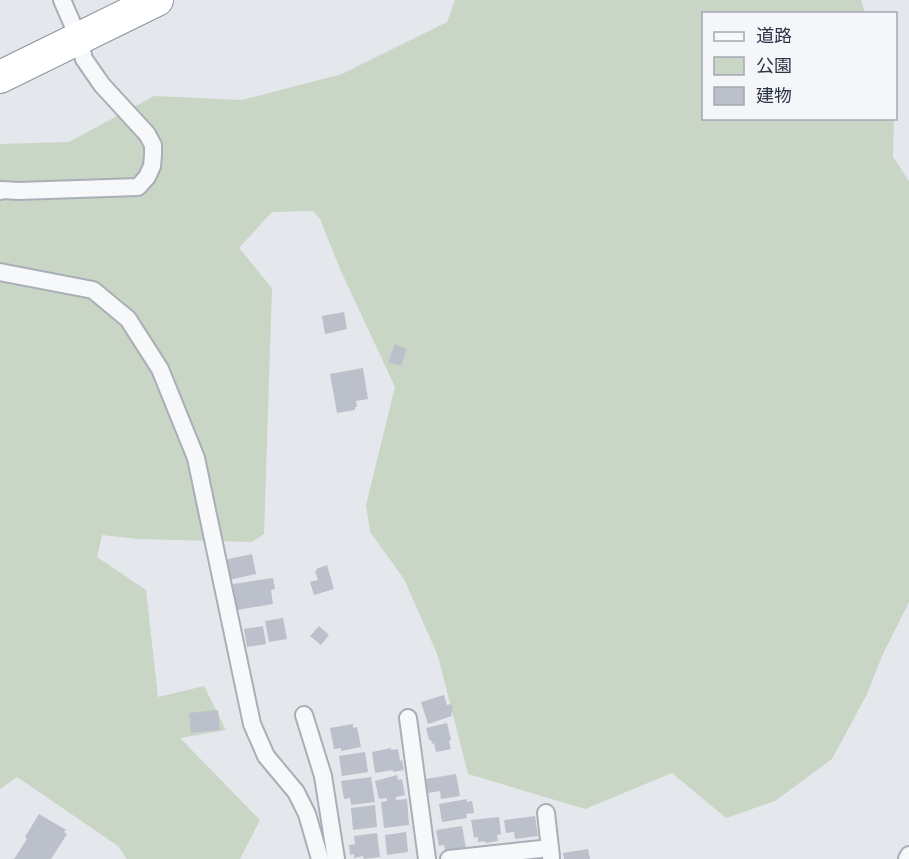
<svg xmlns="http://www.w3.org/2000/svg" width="909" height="859" font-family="'IBM Plex Sans','Noto Sans JP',sans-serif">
  <rect width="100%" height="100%" fill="#e4e7ec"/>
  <!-- green -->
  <path fill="#c9d6c5" d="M 455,0 L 861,0 L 865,13 L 704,14 L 704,118 L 894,119 L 893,157 L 909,181 L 909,602 L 883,654 L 866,696 L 832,759 L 775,801 L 726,818 L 672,773 L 585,809 L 468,774 L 438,656 L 404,579 L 370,532 L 366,505 L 395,387 L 340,269 L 320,219 L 313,211 L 272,212 L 239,248 L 272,288 L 264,534 L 252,542 L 138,539 L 102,535 L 97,557 L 146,590 L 158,697 L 204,686 L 226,730 L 180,738 L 260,820 L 240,859 L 127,859 L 118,846 L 17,777 L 0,789 L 0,144 L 69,142 L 154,96 L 242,100 L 342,74 L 447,22 Z"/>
  <!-- building -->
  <g fill="#bbc0ca">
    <path d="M 344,312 L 347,329 L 325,334 L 322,316 Z"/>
    <path d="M 395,344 L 407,349 L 401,366 L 388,362 Z"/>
    <path d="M 363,368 L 368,399 L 356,401 L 357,407 L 355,407 L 355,410 L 337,413 L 330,374 Z"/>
    <path d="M 252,554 L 256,574 L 229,580 L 224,560 Z"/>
    <path d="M 327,565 L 334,589 L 314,595 L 310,582 L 318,580 L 315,571 L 317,571 L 316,569 Z"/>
    <path d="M 273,578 L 275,589 L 271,590 L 273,604 L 237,610 L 233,584 Z"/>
    <path d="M 283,618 L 287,639 L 269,642 L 265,621 Z"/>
    <path d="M 263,626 L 266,644 L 247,647 L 244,629 Z"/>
    <path d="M 319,626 L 329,635 L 321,645 L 310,636 Z"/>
    <path d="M 444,695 L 447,705 L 451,704 L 453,712 L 451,713 L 452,716 L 428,724 L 421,702 Z"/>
    <path d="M 218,710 L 220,730 L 191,733 L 189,713 Z"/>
    <path d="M 447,723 L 451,740 L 449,741 L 451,749 L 436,752 L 434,743 L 432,744 L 431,740 L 429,740 L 426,728 Z"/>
    <path d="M 353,724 L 353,728 L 357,727 L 361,747 L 341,751 L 341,748 L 334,749 L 330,728 Z"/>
    <path d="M 391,748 L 391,750 L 398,749 L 400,761 L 402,760 L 404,770 L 393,772 L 393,770 L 375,773 L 372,752 Z"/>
    <path d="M 365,752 L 368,772 L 342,776 L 339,756 Z"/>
    <path d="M 456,774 L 460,796 L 441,799 L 440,791 L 428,793 L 426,779 Z"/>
    <path d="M 397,775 L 398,780 L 402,779 L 405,795 L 396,797 L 396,800 L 407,799 L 409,825 L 384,828 L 381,802 L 387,801 L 387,798 L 379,799 L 375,781 Z"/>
    <path d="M 371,777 L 375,802 L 351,805 L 350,798 L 344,799 L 341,781 Z"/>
    <path d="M 467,799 L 467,802 L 472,801 L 474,813 L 466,814 L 467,818 L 442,822 L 439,804 Z"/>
    <path d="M 375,805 L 377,827 L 353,830 L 351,808 Z"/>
    <path d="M 39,814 L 66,830 L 64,832 L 67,834 L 51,859 L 14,859 L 27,839 L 25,837 Z"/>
    <path d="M 535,816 L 538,836 L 515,839 L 514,832 L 506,833 L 504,820 Z"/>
    <path d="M 499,817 L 501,834 L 497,835 L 498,841 L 485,843 L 485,841 L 478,842 L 478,837 L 474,838 L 471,820 Z"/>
    <path d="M 462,826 L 466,848 L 445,852 L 444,845 L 439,846 L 436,830 Z"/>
    <path d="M 406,832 L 408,852 L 387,855 L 385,835 Z"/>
    <path d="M 377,833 L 380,857 L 364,859 L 363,856 L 354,858 L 354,854 L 350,855 L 349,845 L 355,844 L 354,836 Z"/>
    <path d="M 588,849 L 590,859 L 564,859 L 563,853 Z"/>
  </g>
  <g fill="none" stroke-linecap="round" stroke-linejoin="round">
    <defs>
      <g id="street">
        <path d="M 0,191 L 2,190 L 18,191 L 138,187 L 147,177 L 152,166 L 153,155 L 153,145 L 147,134 L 102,85 L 84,59 L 79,39 L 62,0"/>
        <path d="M 0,272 L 93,290 L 128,319 L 160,369 L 196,458 L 252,724 L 266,756 L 296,792 L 307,814 L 320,859"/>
        <path d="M 304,715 L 323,776 L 336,859"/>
        <path d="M 408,718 L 427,859"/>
        <path d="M 546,813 L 551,857"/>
        <path d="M 449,859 L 550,848"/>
        <path d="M 907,859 L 909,855"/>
      </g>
      <path id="highway" d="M 0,77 L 157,0"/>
    </defs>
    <!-- street casing -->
    <use href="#street" stroke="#a9aeb7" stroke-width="20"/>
    <!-- highway casing -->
    <use href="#highway" stroke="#8b94a3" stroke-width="34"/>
    <!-- street -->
    <use href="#street" stroke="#f7f8fa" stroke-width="16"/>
    <!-- highway -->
    <use href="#highway" stroke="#fff" stroke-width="32"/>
  </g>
  <!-- legend -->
  <rect x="702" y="12" width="195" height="108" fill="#f4f6f9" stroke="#a4a8b1" stroke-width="1.5"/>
  <rect x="714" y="32" width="30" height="9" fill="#f7f8fa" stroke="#a4a8b1" stroke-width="1.5"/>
  <text x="756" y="42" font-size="18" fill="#2b3445">道路</text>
  <rect x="714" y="57" width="30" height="18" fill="#c9d6c5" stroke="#a4a8b1" stroke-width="1.5"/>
  <text x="756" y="72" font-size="18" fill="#2b3445">公園</text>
  <rect x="714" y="87" width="30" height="18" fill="#bbc0ca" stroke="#a4a8b1" stroke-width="1.5"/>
  <text x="756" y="102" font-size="18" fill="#2b3445">建物</text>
</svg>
